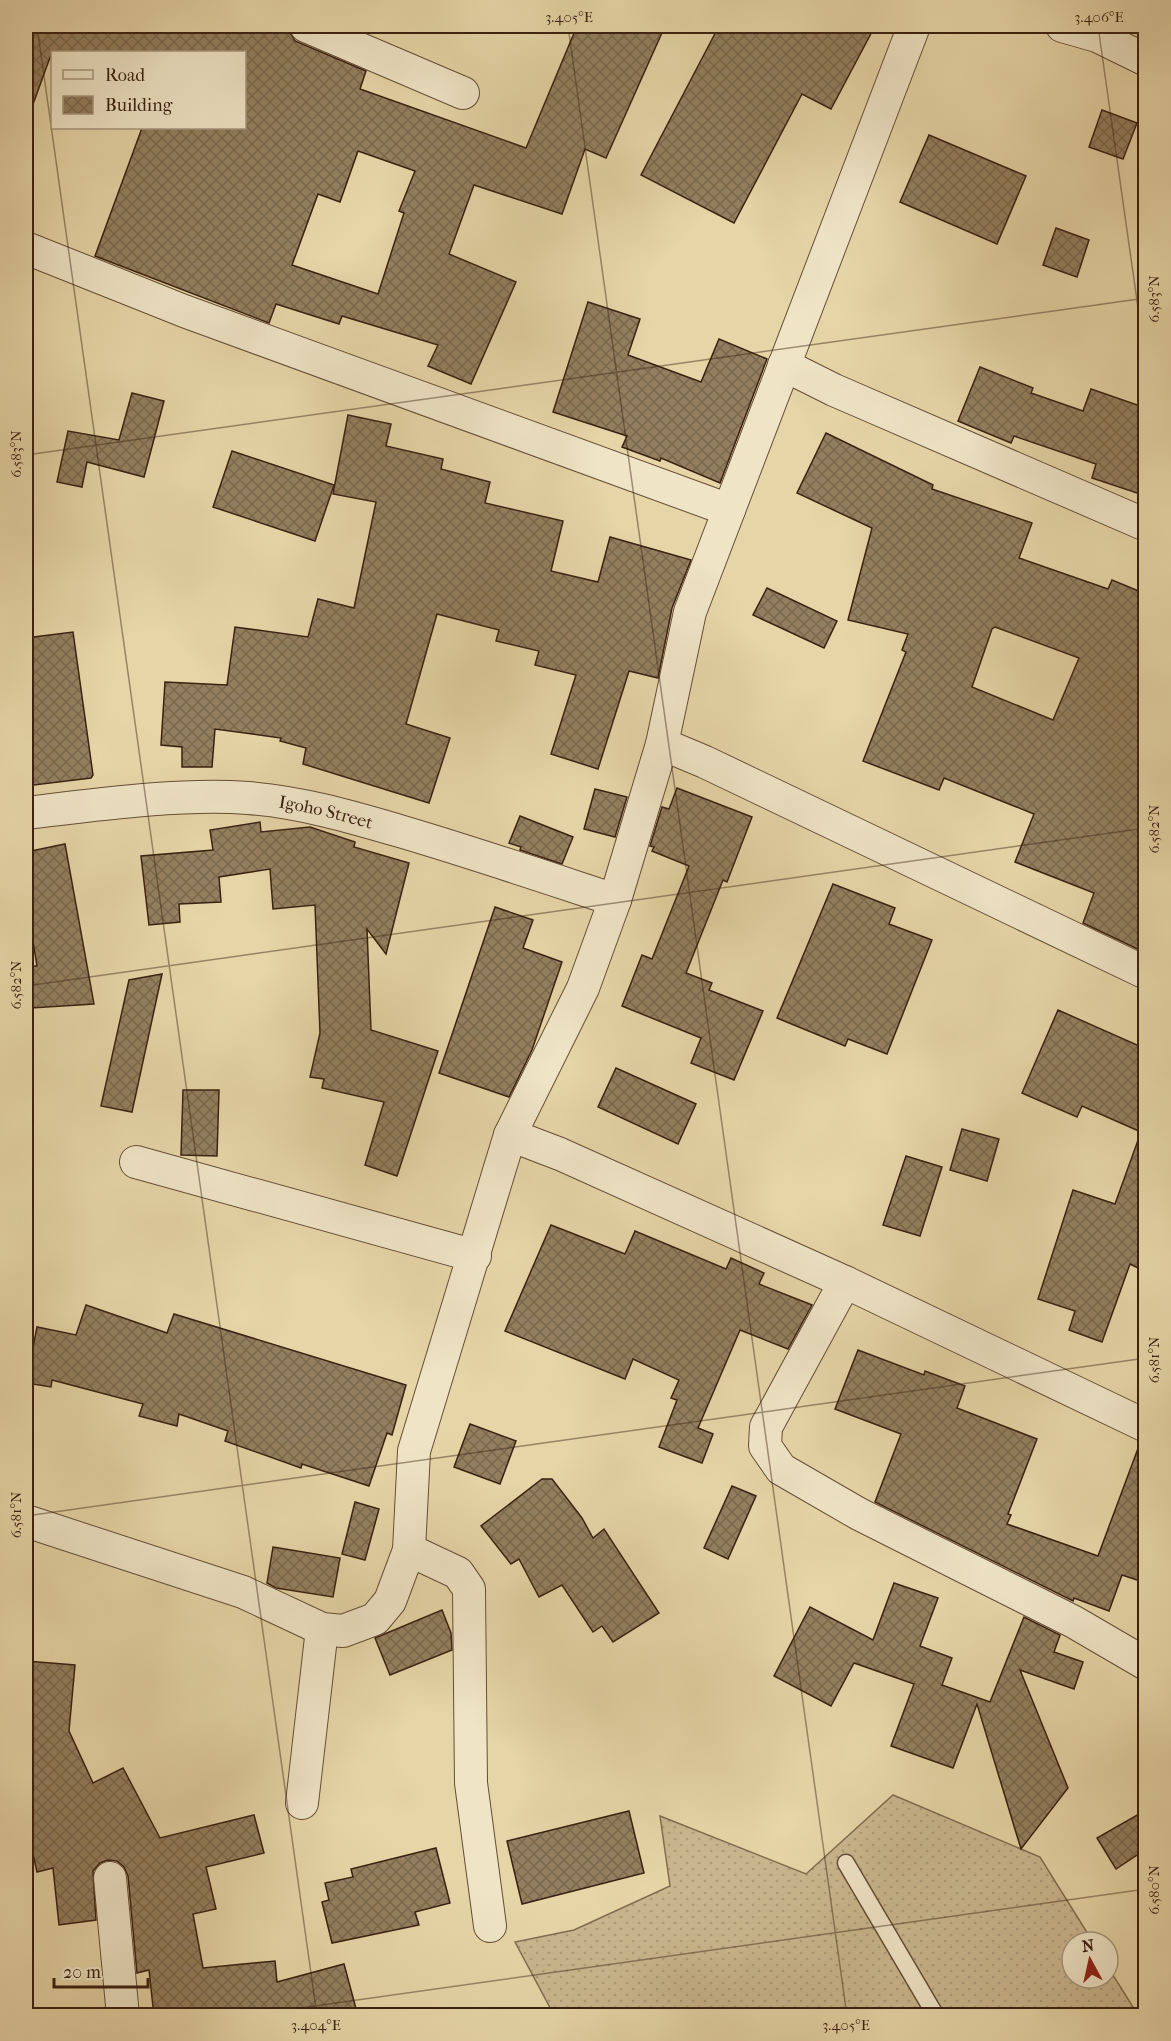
<svg xmlns="http://www.w3.org/2000/svg" width="1171" height="2041" font-family="'IM FELL French Canon',serif">
  <defs>
    <pattern id="grass-dots" width="8" height="8" patternUnits="userSpaceOnUse" patternTransform="scale(1.5)"><rect width="8" height="8" fill="#c9b68e"/><path d="M2 2h.1M6 6h.1" fill="none" stroke="#ad9c79" stroke-width="1.8" stroke-linecap="round"/></pattern>
    <pattern id="building-cross-hatch" width="8" height="8" patternUnits="userSpaceOnUse" patternTransform="scale(1.5)"><rect width="8" height="8" fill="#937f5f"/><path d="M0 0l8 8M0 8l8-8" fill="none" stroke="#79684d"/></pattern>
  </defs>
  <rect width="100%" height="100%" fill="#e6d5a7"/>
  <filter id="stains"><feTurbulence type="fractalNoise" baseFrequency=".00333" numOctaves="4"/><feColorMatrix values="0 0 0 0 .2 0 0 0 0 .09 0 0 0 0 .02 0 0 0 .5 -.17"/></filter>
  <radialGradient id="worn" r=".72"><stop offset=".6" stop-color="#630" stop-opacity="0"/><stop offset="1" stop-color="#630" stop-opacity=".3"/></radialGradient>
  <!-- grass -->
  <path fill="url(#grass-dots)" stroke="#826c50" stroke-width="1.5" d="M 893,1795 L 1040,1857 L 1093,1942 L 1072,1942 L 1072,1978 L 1108,1978 L 1108,1967 L 1138,2015 L 554,2015 L 515,1942 L 574,1930 L 670,1886 L 660,1816 L 806,1874 Z"/>
  <!-- building -->
  <g fill="url(#building-cross-hatch)" stroke="#3a2111" stroke-width="1.5" fill-rule="evenodd">
    <path d="M 26,26 L 277,26 L 288,29 L 295,41 L 366,71 L 360,89 L 526,148 L 577,26 L 665,26 L 606,158 L 585,149 L 562,214 L 474,185 L 449,254 L 516,282 L 471,384 L 428,366 L 438,345 L 342,316 L 339,324 L 276,304 L 269,323 L 95,256 L 142,128 L 244,128 L 244,52 L 52,52 L 28,118 L 26,117 ZM 358,151 L 415,171 L 399,211 L 404,213 L 378,294 L 292,265 L 318,194 L 340,202 Z"/>
    <path d="M 719,26 L 875,26 L 831,109 L 802,94 L 734,223 L 641,175 Z"/>
    <path d="M 1102,110 L 1137,123 L 1123,159 L 1089,147 Z"/>
    <path d="M 929,135 L 1026,176 L 997,244 L 900,202 Z"/>
    <path d="M 1056,228 L 1089,240 L 1077,277 L 1043,265 Z"/>
    <path d="M 588,302 L 640,319 L 628,355 L 701,382 L 719,339 L 767,359 L 720,483 L 661,458 L 660,461 L 622,447 L 627,436 L 553,412 Z"/>
    <path d="M 980,367 L 1033,388 L 1031,393 L 1083,411 L 1091,389 L 1146,408 L 1146,496 L 1092,478 L 1096,464 L 1014,436 L 1011,443 L 958,421 Z"/>
    <path d="M 132,393 L 164,401 L 144,477 L 87,462 L 82,487 L 57,482 L 68,431 L 119,440 Z"/>
    <path d="M 348,415 L 391,424 L 386,446 L 443,459 L 441,469 L 490,482 L 485,503 L 563,521 L 551,571 L 598,582 L 610,537 L 691,560 L 672,608 L 658,678 L 629,671 L 598,769 L 551,754 L 576,675 L 535,665 L 539,651 L 496,641 L 499,630 L 437,614 L 406,724 L 450,738 L 429,803 L 303,764 L 306,748 L 280,741 L 281,738 L 215,729 L 212,767 L 182,767 L 182,747 L 161,745 L 165,682 L 227,685 L 235,627 L 308,637 L 318,599 L 354,608 L 376,502 L 333,494 Z"/>
    <path d="M 826,433 L 933,485 L 932,489 L 1032,523 L 1019,558 L 1108,589 L 1112,580 L 1146,594 L 1146,953 L 1083,923 L 1094,893 L 1015,862 L 1034,814 L 944,778 L 939,790 L 863,761 L 906,652 L 902,650 L 908,634 L 848,620 L 872,528 L 797,493 ZM 995,627 L 1079,658 L 1053,720 L 972,687 L 992,629 Z"/>
    <path d="M 232,451 L 334,485 L 315,541 L 213,507 Z"/>
    <path d="M 767,588 L 837,621 L 824,648 L 753,615 Z"/>
    <path d="M 73,632 L 93,775 L 91,778 L 26,786 L 26,638 Z"/>
    <path d="M 677,788 L 752,817 L 727,882 L 723,880 L 686,973 L 712,983 L 709,990 L 763,1011 L 734,1080 L 691,1063 L 701,1038 L 622,1006 L 642,955 L 652,959 L 689,866 L 652,851 L 654,847 L 650,846 L 662,807 L 669,809 Z"/>
    <path d="M 595,789 L 627,797 L 615,837 L 584,829 Z"/>
    <path d="M 520,816 L 573,837 L 562,864 L 520,850 L 521,847 L 509,843 Z"/>
    <path d="M 260,822 L 261,832 L 310,827 L 355,842 L 354,847 L 409,863 L 386,954 L 367,929 L 371,1030 L 438,1051 L 397,1176 L 365,1165 L 384,1102 L 322,1088 L 324,1079 L 310,1077 L 320,1033 L 315,905 L 273,909 L 270,869 L 219,877 L 221,902 L 179,904 L 180,922 L 149,925 L 141,856 L 213,850 L 210,830 Z"/>
    <path d="M 65,844 L 94,1004 L 31,1008 L 28,966 L 37,966 L 26,899 L 26,852 Z"/>
    <path d="M 833,884 L 895,908 L 889,924 L 932,940 L 887,1054 L 848,1039 L 845,1046 L 777,1018 Z"/>
    <path d="M 495,907 L 533,920 L 523,948 L 562,962 L 532,1050 L 509,1097 L 439,1073 Z"/>
    <path d="M 162,974 L 132,1112 L 101,1106 L 129,980 Z"/>
    <path d="M 1058,1010 L 1146,1049 L 1146,1272 L 1130,1264 L 1102,1342 L 1069,1330 L 1075,1311 L 1038,1299 L 1073,1190 L 1115,1204 L 1141,1132 L 1082,1106 L 1077,1117 L 1022,1093 Z"/>
    <path d="M 616,1068 L 696,1104 L 678,1144 L 598,1107 Z"/>
    <path d="M 183,1090 L 219,1090 L 217,1156 L 181,1155 Z"/>
    <path d="M 962,1129 L 999,1139 L 987,1181 L 950,1170 Z"/>
    <path d="M 906,1156 L 942,1167 L 920,1236 L 883,1225 Z"/>
    <path d="M 551,1225 L 625,1254 L 635,1231 L 726,1269 L 731,1258 L 764,1273 L 759,1284 L 812,1305 L 788,1349 L 740,1330 L 698,1428 L 713,1434 L 702,1463 L 659,1447 L 677,1400 L 671,1398 L 679,1380 L 633,1359 L 625,1379 L 505,1331 Z"/>
    <path d="M 86,1305 L 167,1333 L 174,1314 L 406,1385 L 392,1435 L 387,1433 L 369,1486 L 302,1464 L 301,1468 L 225,1441 L 228,1431 L 179,1414 L 177,1426 L 139,1416 L 143,1404 L 52,1380 L 51,1387 L 26,1383 L 37,1327 L 76,1335 Z"/>
    <path d="M 858,1350 L 924,1375 L 925,1371 L 965,1386 L 957,1408 L 1037,1439 L 1008,1514 L 1011,1515 L 1007,1524 L 1098,1556 L 1140,1443 L 1146,1444 L 1146,1583 L 1122,1575 L 1109,1611 L 1074,1598 L 1073,1601 L 875,1502 L 901,1434 L 835,1409 Z"/>
    <path d="M 470,1424 L 516,1441 L 500,1484 L 454,1467 Z"/>
    <path d="M 542,1479 L 552,1479 L 582,1518 L 593,1538 L 604,1529 L 659,1613 L 613,1642 L 602,1626 L 593,1632 L 562,1585 L 539,1597 L 519,1559 L 511,1564 L 481,1526 Z"/>
    <path d="M 732,1486 L 756,1496 L 728,1559 L 704,1548 Z"/>
    <path d="M 355,1502 L 379,1509 L 365,1560 L 342,1554 Z"/>
    <path d="M 273,1547 L 340,1558 L 333,1597 L 276,1588 L 267,1583 Z"/>
    <path d="M 894,1583 L 938,1598 L 920,1646 L 952,1658 L 942,1685 L 990,1702 L 1024,1617 L 1060,1635 L 1054,1652 L 1083,1662 L 1074,1689 L 1020,1670 L 1068,1788 L 1021,1849 L 977,1704 L 953,1768 L 891,1746 L 914,1684 L 854,1663 L 831,1706 L 774,1676 L 810,1607 L 873,1640 Z"/>
    <path d="M 442,1610 L 451,1633 L 452,1650 L 390,1675 L 375,1638 Z"/>
    <path d="M 26,1661 L 75,1665 L 69,1731 L 93,1783 L 123,1768 L 160,1838 L 254,1815 L 264,1853 L 206,1867 L 216,1909 L 193,1914 L 203,1968 L 275,1961 L 277,1982 L 344,1964 L 358,2016 L 154,2016 L 149,1970 L 137,1973 L 128,1876 L 124,1867 L 117,1861 L 108,1860 L 100,1863 L 93,1871 L 96,1920 L 59,1925 L 53,1868 L 37,1872 L 26,1823 Z"/>
    <path d="M 1146,1810 L 1146,1849 L 1116,1869 L 1097,1838 Z"/>
    <path d="M 629,1811 L 644,1873 L 522,1904 L 507,1841 Z"/>
    <path d="M 436,1848 L 450,1903 L 415,1912 L 419,1925 L 332,1943 L 322,1902 L 329,1900 L 325,1883 L 353,1877 L 351,1869 Z"/>
  </g>
  <g fill="none" stroke-linecap="round" stroke-linejoin="round">
    <defs>
      <path id="lane" d="M 846,1863 L 936,2016"/>
      <g id="street">
        <path d="M 306,26 L 463,93"/>
        <path d="M 1062,26 L 1097,36 L 1146,60"/>
        <path d="M 26,248 L 184,311 L 729,510"/>
        <path d="M 784,365 L 834,390 L 1146,525"/>
        <path d="M 662,744 L 705,762 L 1146,973"/>
        <path id="s1" d="M 26,813 C 94,805 179,793 248,798 C 301,802 352,817 403,832 C 474,853 545,877 615,900"/>
        <path d="M 510,1135 L 560,1154 L 845,1282 L 1146,1426"/>
        <path d="M 136,1162 L 475,1256"/>
        <path d="M 845,1282 L 766,1427 L 765,1446 L 781,1469 L 859,1514 L 1074,1622 L 1146,1664"/>
        <path d="M 26,1521 L 243,1592 L 322,1629 L 343,1631 L 375,1619 L 390,1601 L 409,1550 L 414,1451 L 510,1135 L 583,988 L 615,900 L 662,744 L 690,612 L 914,26"/>
        <path d="M 409,1550 L 458,1573 L 469,1589 L 471,1783 L 490,1926"/>
        <path d="M 302,1803 L 322,1629"/>
        <path d="M 110,1878 L 123,2016"/>
      </g>
    </defs>
    <!-- lane casing -->
    <use href="#lane" stroke="#654e36" stroke-width="19"/>
    <!-- street casing -->
    <use href="#street" stroke="#654e36" stroke-width="34"/>
    <!-- lane -->
    <use href="#lane" stroke="#efe4c6" stroke-width="16"/>
    <!-- street -->
    <use href="#street" stroke="#efe4c6" stroke-width="32"/>
  </g>
  <!-- ticks -->
  <path fill="none" stroke="#3a2111" stroke-width="1.5" stroke-opacity="0.45" d="M 37,26 L 317,2016M 568,26 L 847,2016M 1098,26 L 1146,364M 26,455 L 1146,298M 26,986 L 1146,828M 26,1516 L 1146,1358M 244,2016 L 1146,1889"/>
  <g text-anchor="middle" dominant-baseline="central" stroke-width="6" stroke-linejoin="round" paint-order="stroke">
    <!-- street labels -->
    <g font-size="18" fill="#3a2111" stroke="#efe4c6">
      <text stroke="none"><textPath href="#s1" startOffset="302">Igoho Street</textPath></text>
    </g>
  </g>
  <!-- margin -->
  <rect width="1171" height="2041" fill="none" stroke="#e6d5a7" stroke-width="66"/>
  <!-- legend -->
  <rect x="51" y="51" width="195" height="78" fill="#efe4c6" stroke="#a7967e" stroke-width="1.5"/>
  <rect x="63" y="70" width="30" height="9" fill="#efe4c6" stroke="#a7967e" stroke-width="1.5"/>
  <text x="105" y="81" font-size="18" fill="#3a2111">Road</text>
  <rect x="63" y="96" width="30" height="18" fill="url(#building-cross-hatch)" stroke="#a7967e" stroke-width="1.5"/>
  <text x="105" y="111" font-size="18" fill="#3a2111">Building</text>
  <!-- north arrow -->
  <g transform="translate(1090 1960) rotate(352)"><circle r="28" fill="#efe4c6" stroke="#a7967e" stroke-width="1.5"/>
  <path d="M0-4.5L10 22L0 15L-10 22Z" fill="#8f2418"/>
  <text y="-9" font-size="16" font-weight="bold" text-anchor="middle" fill="#3a2111">N</text>
  </g>
  <!-- scale -->
  <path d="M54 1978v9h94v-9" fill="none" stroke="#3a2111" stroke-width="3"/>
  <text x="63" y="1978" font-size="18" fill="#3a2111" stroke="#efe4c6" stroke-width="4.5" paint-order="stroke">20 m</text>
  <rect x="33" y="33" width="1105" height="1975" fill="none" stroke="#3a2111" stroke-width="2"/>
  <g font-size="15" text-anchor="middle" fill="#3a2111">
    <text x="569" y="22">3.405°E</text>
    <text x="1099" y="22">3.406°E</text>
    <text transform="translate(1154 299) rotate(-90)" y="5">6.583°N</text>
    <text transform="translate(16 454) rotate(-90)" y="5">6.583°N</text>
    <text transform="translate(1154 829) rotate(-90)" y="5">6.582°N</text>
    <text transform="translate(16 985) rotate(-90)" y="5">6.582°N</text>
    <text transform="translate(1154 1360) rotate(-90)" y="5">6.581°N</text>
    <text transform="translate(16 1515) rotate(-90)" y="5">6.581°N</text>
    <text transform="translate(1154 1890) rotate(-90)" y="5">6.580°N</text>
    <text x="316" y="2030">3.404°E</text>
    <text x="846" y="2030">3.405°E</text>
  </g>
  <rect width="100%" height="100%" filter="url(#stains)"/>
  <rect width="100%" height="100%" fill="url(#worn)"/>
</svg>
